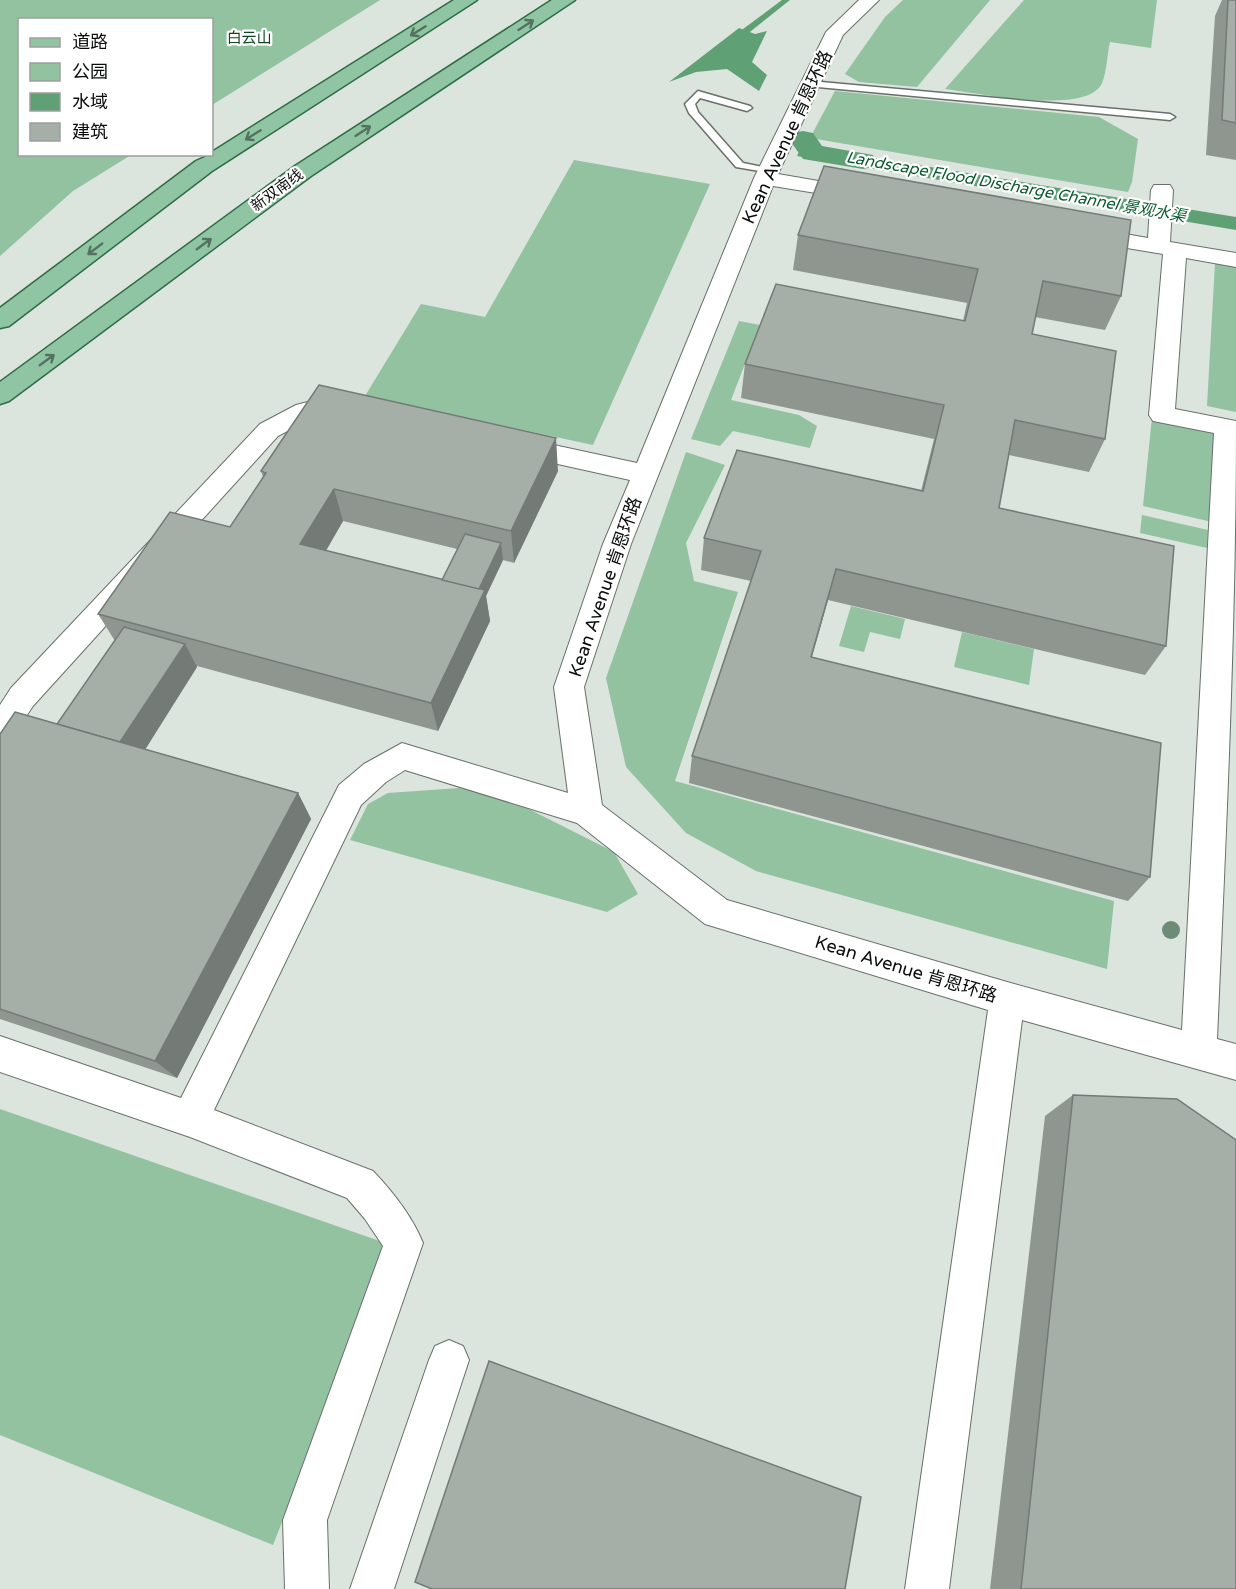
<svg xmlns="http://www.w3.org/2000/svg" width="1236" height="1589" font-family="'Varela Round','Noto Sans SC',sans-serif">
  <rect width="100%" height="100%" fill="#dbe4dd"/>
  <!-- green -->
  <g fill="#93c2a0">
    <path d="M 0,0 L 380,0 L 212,105 L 212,20 L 20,20 L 20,154 L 131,155 L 73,191 L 0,256 Z"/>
    <path d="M 903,0 L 990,0 L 917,87 L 859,82 L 845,74 L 885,17 Z"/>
    <path d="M 1024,0 L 1157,0 L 1151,48 L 1110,42 C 1107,54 1107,71 1102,83 C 1088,116 976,93 945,89 Z"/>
    <path d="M 835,91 L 1099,117 L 1138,139 L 1132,182 L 1128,192 L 810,138 Z"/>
    <path d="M 574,160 L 710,184 L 593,445 L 365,396 L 421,304 L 485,317 Z"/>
    <path d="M 1215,263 L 1236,267 L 1236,412 L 1207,406 Z"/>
    <path d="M 739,321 L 760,325 L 731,400 L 799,415 L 817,426 L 810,448 L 733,431 L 720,446 L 691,439 Z"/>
    <path d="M 1152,417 L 1219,431 L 1212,522 L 1143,506 Z"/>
    <path d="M 686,452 L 725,465 L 686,543 L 694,581 L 738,592 L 675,781 L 1114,901 L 1107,969 L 756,871 L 686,833 L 626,767 L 606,678 Z"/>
    <path d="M 1142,515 L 1208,530 L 1207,548 L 1140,533 Z"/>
    <path d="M 851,606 L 905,619 L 900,639 L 870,632 L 864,652 L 839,646 Z"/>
    <path d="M 962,632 L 1034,649 L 1029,685 L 954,667 Z"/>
    <path d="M 459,788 L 505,797 L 614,852 L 638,894 L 607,912 L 350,840 L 368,804 L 388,793 Z"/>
    <path d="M 0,1109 L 391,1245 L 273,1545 L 0,1435 Z"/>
  </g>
  <!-- water -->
  <g fill="#5fa174">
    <path d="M 739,28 L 755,34 L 767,31 L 752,62 L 767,75 L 759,91 L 727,69 L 696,72 L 669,82 Z"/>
    <path d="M 802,146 L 1236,217 L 1236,230 L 797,156 Z"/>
  </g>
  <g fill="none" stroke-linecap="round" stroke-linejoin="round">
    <!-- stream -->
    <path fill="#5fa174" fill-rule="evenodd" d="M 782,0 L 790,0 L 741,39 L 735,39 L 735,35 Z"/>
    <!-- canal -->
    <path fill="#5fa174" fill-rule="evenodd" d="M 803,131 L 813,133 L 822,146 L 873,155 L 877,161 L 873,167 L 863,169 L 803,159 L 789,139 L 793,133 Z"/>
    <defs>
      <g id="lane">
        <path d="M 810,81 L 1170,114 L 1175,117 L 1170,120 L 807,86 L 805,84 Z"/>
        <path d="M 698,91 L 750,106 L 752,108 L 747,111 L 700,98 L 695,104 L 698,112 L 743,163 L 772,169 L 772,173 L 736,167 L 689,113 L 685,104 Z"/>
      </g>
      <g id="street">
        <path d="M 859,0 L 879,0 L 843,35 L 778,174 L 859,188 L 867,189 L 870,194 L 867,199 L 859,200 L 773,186 L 631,544 L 584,687 L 602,805 L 727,900 L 1007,982 L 1182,1030 L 1214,433 L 1153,421 L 1149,415 L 1163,254 L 1085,241 L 1077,239 L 1074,234 L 1077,229 L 1085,227 L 1148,238 L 1151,190 L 1154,185 L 1170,185 L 1173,190 L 1170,242 L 1236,253 L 1236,267 L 1186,258 L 1175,409 L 1236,421 C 1236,627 1226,833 1217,1039 L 1236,1044 L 1236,1080 L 1022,1020 L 949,1589 L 905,1589 L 988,1010 L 705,924 L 577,823 L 405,770 L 386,782 L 361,805 L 214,1110 L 373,1171 C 393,1192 412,1216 423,1243 L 327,1520 L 329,1589 L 285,1589 L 283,1520 L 383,1246 L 365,1219 L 347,1198 L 190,1137 L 0,1072 L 0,1036 L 181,1098 L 339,785 L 364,764 L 402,743 L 568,793 L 554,687 L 603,544 L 630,480 L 517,455 L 508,452 L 504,446 L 508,440 L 517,437 L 637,463 L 754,178 L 826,32 Z"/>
        <path d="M 323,398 L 354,403 L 358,409 L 354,415 L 345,418 L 314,417 L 278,436 L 33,706 L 11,739 L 0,743 L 0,705 L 11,688 L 260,424 L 296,405 Z"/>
        <path d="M 449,1340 L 463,1346 L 469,1360 L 394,1589 L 350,1589 L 429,1360 L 435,1346 Z"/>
      </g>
      <g id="primary">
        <path d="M 454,0 L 477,0 L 212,171 L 9,326 L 0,328 L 0,308 L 196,161 L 212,154 L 212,152 Z"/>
        <path d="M 552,0 L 575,0 L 311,176 L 9,401 L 0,404 L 0,382 L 295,166 Z"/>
      </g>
    </defs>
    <!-- lane casing -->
    <use href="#lane" stroke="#68706a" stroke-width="3"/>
    <!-- street casing -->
    <use href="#street" stroke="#68706a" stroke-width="2"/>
    <!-- primary casing -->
    <use href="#primary" stroke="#306b46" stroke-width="3"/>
    <!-- lane -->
    <use href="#lane" fill="#fff" fill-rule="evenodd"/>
    <!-- street -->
    <use href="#street" fill="#fff" fill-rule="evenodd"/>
    <!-- primary -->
    <use href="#primary" fill="#8fc5a3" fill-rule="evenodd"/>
  </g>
  <!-- trees -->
  <circle fill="#6c8c78" cx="1171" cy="930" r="9"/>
  <!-- wall -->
  <g fill="#8f9690" fill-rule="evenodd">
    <path d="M 1222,0 L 1236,0 L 1236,160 L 1206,155 L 1215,16 Z"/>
    <path d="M 798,235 L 1121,296 L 1105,330 L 1035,317 L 1032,334 L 1105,439 L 1089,472 L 1009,455 L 999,508 L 1166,646 L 1145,675 L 828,600 L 812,657 L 1150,877 L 1128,901 L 689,783 L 692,756 L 751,581 L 701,570 L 704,538 L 921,491 L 934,439 L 741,398 L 745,364 L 963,321 L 967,303 L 793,270 Z"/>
    <path d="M 261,471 L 558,471 L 514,563 L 503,560 L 486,596 L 490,621 L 438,731 L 197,666 L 197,667 L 145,749 L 298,793 L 311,819 L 177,1078 L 0,1019 L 0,734 L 57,724 L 115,641 L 98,614 L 230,527 L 263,477 ZM 343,521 L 457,549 L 442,580 L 326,551 Z"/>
    <path d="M 1073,1095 L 1236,1589 L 990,1589 L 1045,1116 Z"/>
  </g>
  <!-- shaded-wall -->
  <g fill="#747a76">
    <path d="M 556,438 L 558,471 L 514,563 L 511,531 Z"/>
    <path d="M 334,489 L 343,521 L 311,576 L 300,544 Z"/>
    <path d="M 501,543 L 503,560 L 486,596 L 490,621 L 438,731 L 431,703 L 474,601 Z"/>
    <path d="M 836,569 L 828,600 L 803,686 L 811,657 Z"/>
    <path d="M 185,644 L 197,667 L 133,769 L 117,747 Z"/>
    <path d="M 298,793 L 311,819 L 177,1078 L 155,1061 Z"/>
  </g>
  <!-- building -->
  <g fill="#a6aea8" stroke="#747a76" stroke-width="1.5">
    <path d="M 1228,0 L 1236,0 L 1236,123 L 1222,120 Z"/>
    <path d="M 824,166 L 1131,220 L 1121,296 L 1043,281 L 1032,334 L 1116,351 L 1105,439 L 1015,420 L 999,508 L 1174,546 L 1166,646 L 836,569 L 811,657 L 1161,743 L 1150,877 L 692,756 L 761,551 L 704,538 L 737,450 L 923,491 L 944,405 L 745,364 L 776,284 L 965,321 L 978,269 L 798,235 Z"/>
    <path d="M 319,385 L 556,438 L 511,531 L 334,489 L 300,544 L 485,590 L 431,703 L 98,614 L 170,512 L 230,527 L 266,473 L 261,471 Z"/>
    <path d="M 465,534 L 501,543 L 479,589 L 442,580 Z"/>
    <path d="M 124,627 L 185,644 L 120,742 L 57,724 Z"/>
    <path d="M 15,712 L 298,793 L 155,1061 L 0,1009 L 0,734 Z"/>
    <path d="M 1073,1095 L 1177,1099 L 1236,1140 L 1236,1589 L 1021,1589 Z"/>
    <path d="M 489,1361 L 861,1497 L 845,1589 L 432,1589 L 415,1582 Z"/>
  </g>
  <!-- one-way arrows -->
  <defs><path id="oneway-shaft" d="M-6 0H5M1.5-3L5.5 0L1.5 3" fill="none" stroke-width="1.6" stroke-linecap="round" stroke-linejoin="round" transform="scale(1.5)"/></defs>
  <g stroke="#53725f">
    <use href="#oneway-shaft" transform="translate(526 25) rotate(-33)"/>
    <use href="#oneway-shaft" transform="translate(418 31) rotate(148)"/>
    <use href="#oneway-shaft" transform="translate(363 131) rotate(-33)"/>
    <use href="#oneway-shaft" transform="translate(253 135) rotate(148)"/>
    <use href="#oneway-shaft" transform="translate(204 244) rotate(-36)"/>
    <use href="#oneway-shaft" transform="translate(95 249) rotate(143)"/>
    <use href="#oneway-shaft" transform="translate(47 360) rotate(-36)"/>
  </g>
  <g text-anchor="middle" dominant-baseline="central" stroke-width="4.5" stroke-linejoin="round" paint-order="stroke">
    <!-- far-park labels -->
    <g font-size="15" fill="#114425" stroke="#fff">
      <text x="249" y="38">白云山</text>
    </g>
    <!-- far-street labels -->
    <g font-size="15" fill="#0a0d0b" stroke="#fff">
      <text transform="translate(277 190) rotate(-36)">新双南线</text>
    </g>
    <!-- far-water labels -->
    <g font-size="16" font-style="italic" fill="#0a5a30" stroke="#fff">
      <text transform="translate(1016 187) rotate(10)">Landscape Flood Discharge Channel 景观水渠</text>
    </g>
    <!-- street labels -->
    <g font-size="18" fill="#0a0d0b" stroke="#fff">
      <text transform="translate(787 137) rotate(-65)">Kean Avenue 肯恩环路</text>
      <text transform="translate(605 587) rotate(-71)">Kean Avenue 肯恩环路</text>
      <text transform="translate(906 969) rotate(17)">Kean Avenue 肯恩环路</text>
    </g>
  </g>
  <!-- legend -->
  <rect x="18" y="18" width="195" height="138" fill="#ffffff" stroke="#9d9e9d" stroke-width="1.5"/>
  <rect x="30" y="38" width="30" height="9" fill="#8fc5a3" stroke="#9d9e9d" stroke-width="1.5"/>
  <text x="72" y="48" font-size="18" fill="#0a0d0b">道路</text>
  <rect x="30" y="63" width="30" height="18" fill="#93c2a0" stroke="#9d9e9d" stroke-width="1.5"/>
  <text x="72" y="78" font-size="18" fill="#0a0d0b">公园</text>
  <rect x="30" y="93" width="30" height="18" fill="#5fa174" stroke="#9d9e9d" stroke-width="1.5"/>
  <text x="72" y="108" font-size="18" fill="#0a0d0b">水域</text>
  <rect x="30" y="123" width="30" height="18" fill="#a6aea8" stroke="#9d9e9d" stroke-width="1.5"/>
  <text x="72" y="138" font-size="18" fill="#0a0d0b">建筑</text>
</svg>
